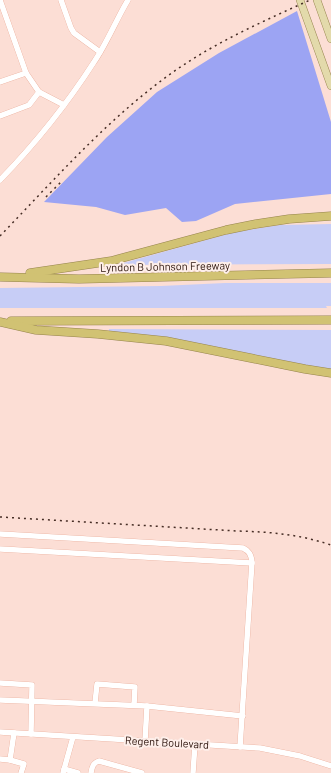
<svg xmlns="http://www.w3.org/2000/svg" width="331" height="773" font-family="Barlow,sans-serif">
  <rect width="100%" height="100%" fill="#fcded5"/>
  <!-- green -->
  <g fill="#c7cdf6">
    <path d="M 331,224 L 331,264 L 116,265 L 235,232 L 280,225 Z"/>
    <path d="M 225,283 L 331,283 L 331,306 L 326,306 L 327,308 L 0,308 L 0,288 L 161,286 Z"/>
    <path d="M 109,329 L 331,330 L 331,370 L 109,332 Z"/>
  </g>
  <!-- forest -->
  <path fill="#9ca4f3" d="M 297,11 L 331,122 L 331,194 L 235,204 L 196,221 L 182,222 L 166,208 L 125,215 L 96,207 L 44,202 L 107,137 L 157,92 L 219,53 Z"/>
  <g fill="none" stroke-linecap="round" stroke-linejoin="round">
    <defs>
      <g id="minor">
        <path d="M 0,0 L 26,73"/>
        <path d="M 61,0 L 71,28 L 74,33 L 100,52"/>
        <path d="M 0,82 L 26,73 L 39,92 L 64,105"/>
        <path d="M 0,116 L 29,105 L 39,92"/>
        <path d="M 0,180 C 35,144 67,104 94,62 C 107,43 116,20 128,0"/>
        <path d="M 0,534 L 243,548 C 249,551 251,554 252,562 L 240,747"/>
        <path d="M 0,549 L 252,563"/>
        <path d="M 0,683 L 32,685 L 31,734"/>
        <path d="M 0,700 L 147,706 L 145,741"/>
        <path d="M 95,703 L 97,684 L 135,687 L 134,705"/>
        <path d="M 147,706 L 243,716"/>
        <path d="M 0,732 L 260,748 L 300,756 L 331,766"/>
        <path d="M 0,759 L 10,760 L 24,764 L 21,773"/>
        <path d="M 10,760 L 14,733"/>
        <path d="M 64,769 L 78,773"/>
        <path d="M 63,773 L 73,737"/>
        <path d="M 91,773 C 92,767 93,763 99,761 L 142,773"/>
        <path d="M 193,773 L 195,744"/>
      </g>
      <g id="major">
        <path d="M 300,0 L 331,86"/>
        <path d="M 317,0 L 331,39"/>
      </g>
      <g id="highway">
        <path d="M 30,273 L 111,261 L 226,230 L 256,224 L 289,219 L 331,216"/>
        <path d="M 0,277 L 79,279 L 331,273"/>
        <path d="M 11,321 L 331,320"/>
        <path d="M 0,322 L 36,330 L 98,334 L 166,341 L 305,369 L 331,373"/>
      </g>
    </defs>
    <!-- minor casing -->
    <use href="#minor" stroke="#e7a28c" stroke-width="6"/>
    <!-- major casing -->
    <use href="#major" stroke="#96844e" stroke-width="8"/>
    <!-- highway casing -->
    <use href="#highway" stroke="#96844e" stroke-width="9"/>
    <!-- minor -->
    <use href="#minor" stroke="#fff" stroke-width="5.5"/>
    <!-- major -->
    <use href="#major" stroke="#e3daab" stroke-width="7"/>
    <!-- highway -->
    <use href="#highway" stroke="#d1c273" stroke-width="8"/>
    <!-- rail -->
    <g stroke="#462d25" stroke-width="1.5" stroke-dasharray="2 4" stroke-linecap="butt">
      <path d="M 46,197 L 63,180"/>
      <path d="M 0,236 C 56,178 110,116 176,70 C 218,41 264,21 310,0"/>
      <path d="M 0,517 L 237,531 C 271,532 298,534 331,545"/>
    </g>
  </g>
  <g text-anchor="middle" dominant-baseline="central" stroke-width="4" stroke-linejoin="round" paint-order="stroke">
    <!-- street labels -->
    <g font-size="11" fill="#281008" stroke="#feefea">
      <text transform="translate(165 266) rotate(-1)">Lyndon B Johnson Freeway</text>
      <text transform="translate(167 742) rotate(3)">Regent Boulevard</text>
    </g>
  </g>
</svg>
